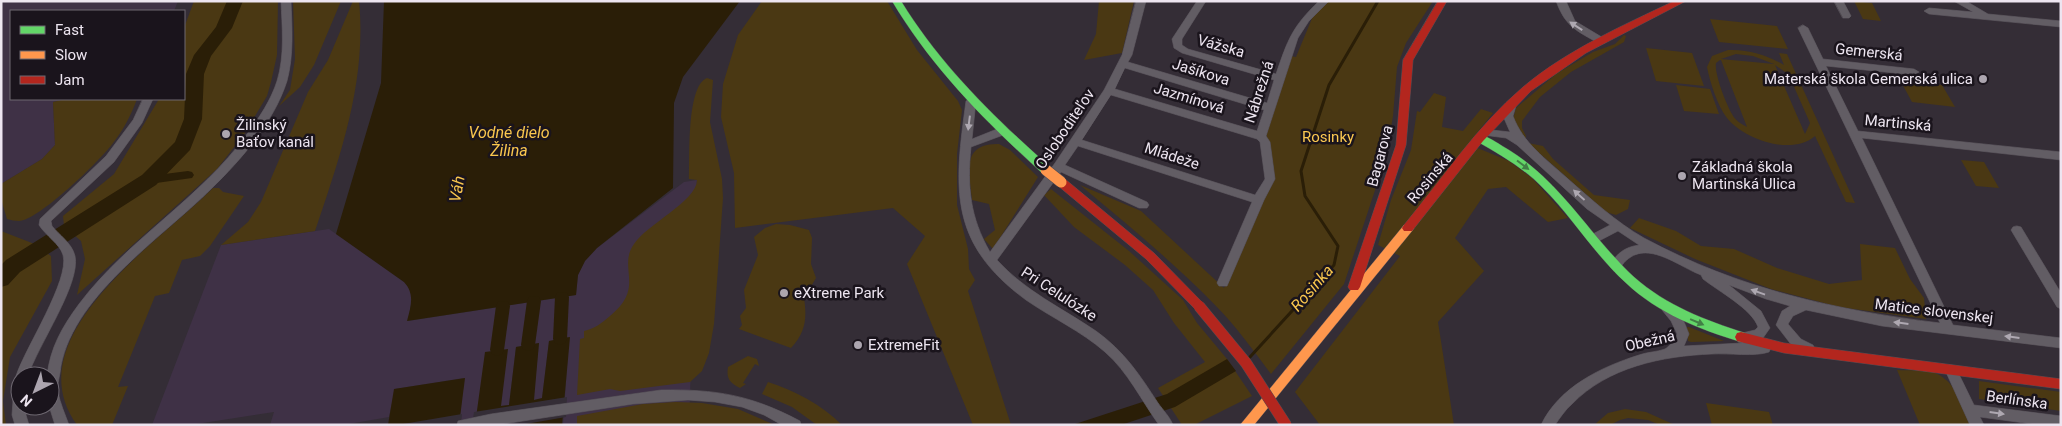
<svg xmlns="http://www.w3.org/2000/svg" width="2062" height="426" font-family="Roboto,sans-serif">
  <rect width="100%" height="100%" fill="#342d36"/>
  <!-- built -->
  <g fill="#3f3146">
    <path d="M 1,1 L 178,1 L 174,11 L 11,11 L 11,99 L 66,99 L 53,102 L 55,145 L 42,159 L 1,184 Z"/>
    <path d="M 697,180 L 689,425 L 563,425 L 569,337 L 549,341 L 542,399 L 533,400 L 539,343 L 516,347 L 509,405 L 501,406 L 475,425 L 459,425 L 464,378 L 395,389 L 389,417 L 343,425 L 270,425 L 274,412 L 190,425 L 152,425 L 221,245 L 329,229 L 404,282 L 410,288 L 412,298 L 408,321 L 576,295 L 578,275 L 585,261 L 597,248 L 684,182 Z"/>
  </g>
  <!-- green -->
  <g fill="#4a3813" fill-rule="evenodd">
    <path d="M 194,1 L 278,1 L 277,55 L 271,82 L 267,96 L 245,133 L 217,169 L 77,295 L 85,259 L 81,241 L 64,226 L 63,216 L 114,174 L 159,99 L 184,99 L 184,28 Z"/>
    <path d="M 293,1 L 341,1 L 314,65 L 300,87 L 279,106 L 290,90 L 295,59 Z"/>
    <path d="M 353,1 L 359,1 C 367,81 340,157 315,231 L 221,245 L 248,222 L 261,202 L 308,92 L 328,60 Z"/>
    <path d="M 762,1 L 887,1 L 917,50 L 958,101 L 962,110 L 957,154 L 957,205 L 968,249 L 969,269 L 975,280 L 968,291 L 1011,425 L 973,425 L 907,264 L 925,236 L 893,208 L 735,228 L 734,173 L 721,117 L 723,84 L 738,35 Z"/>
    <path d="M 1099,1 L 1134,1 L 1122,53 L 1084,60 L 1096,34 Z"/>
    <path d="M 1328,1 L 1433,1 L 1406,43 L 1397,67 L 1393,116 L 1386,157 L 1344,284 L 1271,374 C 1253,350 1236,326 1215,305 C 1173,262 1127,224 1080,185 L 1141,211 L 1224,288 L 1257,210 L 1273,179 L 1266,134 L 1290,56 L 1296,57 L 1313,16 Z"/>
    <path d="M 1854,1 L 1872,3 L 1881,21 L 1863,19 Z"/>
    <path d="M 1710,19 L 1777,26 L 1788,49 L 1719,42 Z"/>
    <path d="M 1624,35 L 1626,36 L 1624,42 L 1571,72 L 1540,97 L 1522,121 L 1522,128 L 1526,136 L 1525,140 L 1513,119 L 1516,108 L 1556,74 L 1593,52 L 1615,44 Z"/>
    <path d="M 1646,48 L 1692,53 L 1704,86 L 1656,81 Z"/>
    <path d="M 1728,50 C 1748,49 1767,55 1784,65 L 1779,53 L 1787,54 L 1855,203 L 1846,202 L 1815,136 C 1792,156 1745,140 1727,118 C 1717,105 1710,82 1707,67 L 1712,56 ZM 1736,54 L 1753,56 L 1774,64 L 1721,59 ZM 1720,60 L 1721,60 L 1747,127 C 1741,124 1735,120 1732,114 C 1726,104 1714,73 1716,63 ZM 1775,65 L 1788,74 L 1791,80 L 1810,123 L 1805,134 Z"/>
    <path d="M 707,78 L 713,80 L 710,122 L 722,179 L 723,198 L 714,324 L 709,353 L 702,371 L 690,382 L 620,391 L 610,389 L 577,395 L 580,339 L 584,338 L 584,331 C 594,329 602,323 610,316 C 646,287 617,268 634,244 C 646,225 697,201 697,180 L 689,179 C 690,160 686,86 707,78 Z"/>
    <path d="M 1900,80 L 1942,85 L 1955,107 L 1912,102 Z"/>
    <path d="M 1676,85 L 1710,89 L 1719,114 L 1684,111 Z"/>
    <path d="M 1434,93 L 1446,97 L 1442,127 L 1463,131 L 1481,109 L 1493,113 L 1468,144 L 1509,161 L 1532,178 L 1568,218 L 1548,222 L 1506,187 L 1488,189 L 1455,238 L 1484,271 L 1438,322 L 1454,425 L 1320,425 L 1295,392 L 1400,256 L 1378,245 L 1391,200 L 1411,150 L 1417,111 L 1420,112 Z"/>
    <path d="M 66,99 L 137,99 C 131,115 124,129 113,143 C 101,160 38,221 19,221 C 15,221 11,220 7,219 L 1,199 L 1,184 L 42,159 L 55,145 L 53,102 Z"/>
    <path d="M 1528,143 L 1543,146 L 1553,159 L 1594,195 L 1630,200 L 1628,209 L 1616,215 L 1606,212 Z"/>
    <path d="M 999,144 L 1010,150 L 1038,177 L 993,249 L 984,239 L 995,230 L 989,204 L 972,200 C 969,172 961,143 999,144 Z"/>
    <path d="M 1961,160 L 1984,162 L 1999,188 L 1976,186 Z"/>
    <path d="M 213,188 L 219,188 L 223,192 L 244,196 L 210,246 L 200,256 L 182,260 L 169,293 L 155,296 L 118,387 L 128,386 L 112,425 L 77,425 C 13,337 161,241 213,188 Z"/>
    <path d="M 1051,189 L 1129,251 L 1183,300 L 1197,323 L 1227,359 L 1252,396 L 1194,425 L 1182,425 L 1158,388 L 1205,362 L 1174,323 L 1153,290 L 1125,265 L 1074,227 L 1044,195 Z"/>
    <path d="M 1639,218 L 1676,231 L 1701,246 L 1734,249 L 1777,268 L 1829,284 L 1862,280 L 1860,244 L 1895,248 L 1910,279 L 1924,298 L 1926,319 L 1839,307 L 1771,289 L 1695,259 L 1630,228 Z"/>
    <path d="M 776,224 L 790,225 L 809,230 L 812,238 L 811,264 L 816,278 L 804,298 C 807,318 806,332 791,348 L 739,329 L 742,325 L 740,316 L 746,308 L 744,290 L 758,255 L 754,237 L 765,228 Z"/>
    <path d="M 1,231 L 32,243 L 51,256 L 52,281 L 10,357 L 3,401 L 6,425 L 1,425 Z"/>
    <path d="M 1687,327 L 1689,327 L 1724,341 L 1691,342 L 1688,341 Z"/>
    <path d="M 748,356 L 757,359 L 759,366 L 755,364 L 743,383 L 746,384 L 740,388 C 730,383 726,379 728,367 Z"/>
    <path d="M 1897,370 C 1908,371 1923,369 1933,372 C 1955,380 1963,405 1972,425 L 1920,425 Z"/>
    <path d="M 1979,381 L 2061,392 L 2061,411 L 1979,399 Z"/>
    <path d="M 768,382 C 795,391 821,404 842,425 L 817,425 L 792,407 L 762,394 Z"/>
    <path d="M 676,402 L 702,403 L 738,409 L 775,425 L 577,425 L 577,416 L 643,404 Z"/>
    <path d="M 1706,403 L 1769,412 L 1773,425 L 1712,425 Z"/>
    <path d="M 1625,409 L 1646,412 L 1675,425 L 1660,425 L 1648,420 L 1628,418 L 1620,420 L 1610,425 L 1594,425 L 1608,413 Z"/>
  </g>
  <!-- water -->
  <g fill="#2a1e07">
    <path d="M 384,1 L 740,1 L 683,77 L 674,103 L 673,188 L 597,248 L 585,261 L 578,275 L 576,295 L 407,321 C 411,306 415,294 404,282 L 336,234 L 381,83 Z"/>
    <path d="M 570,337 L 562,425 L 475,425 L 485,352 L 508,349 L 501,406 L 509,405 L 516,347 L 539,343 L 534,400 L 542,398 L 549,341 Z"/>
    <path d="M 1227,359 L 1236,371 L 1175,407 L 1121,425 L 1072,425 L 1167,394 Z"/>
    <path d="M 465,378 L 459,425 L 388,425 L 394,389 Z"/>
  </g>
  <!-- pier -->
  <g fill="#342d36">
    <path d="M 567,397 L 566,417 L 520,425 L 472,425 L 474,412 Z"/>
    <path d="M 462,414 L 461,425 L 397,425 Z"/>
  </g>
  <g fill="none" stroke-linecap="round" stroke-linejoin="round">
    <!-- stream -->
    <path stroke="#2a1e07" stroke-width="3" d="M 1250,357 L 1334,265 L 1338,246 L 1305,196 L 1301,171 L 1329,85 L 1378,1"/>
    <!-- canal -->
    <g fill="#2a1e07" fill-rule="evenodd">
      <path d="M 188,171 L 192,172 L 194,175 L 192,178 L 149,184 L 143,180 L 149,176 Z"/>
      <path d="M 562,292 L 567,293 L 569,297 L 567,339 L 565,343 L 560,345 L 555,343 L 553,339 L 555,297 L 557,293 Z"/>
      <path d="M 534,296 L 539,297 L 541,301 L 535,345 L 533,349 L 528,351 L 523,349 L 521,345 L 527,301 L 529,297 Z"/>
      <path d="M 503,301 L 508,302 L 510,306 L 504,350 L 502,354 L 497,356 L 492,354 L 490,350 L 496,306 L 498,302 Z"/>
    </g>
    <!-- river -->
    <path fill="#2a1e07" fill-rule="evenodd" d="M 227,1 L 243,1 L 232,28 L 211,56 L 204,74 L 202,119 L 190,150 L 156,185 L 20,272 L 8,285 L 1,287 L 1,265 L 6,260 L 142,175 L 175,142 L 184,119 L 186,74 L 194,55 L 216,27 Z"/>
    <defs>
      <g id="street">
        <path d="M 281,1 L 291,1 C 292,27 294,55 287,81 C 274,122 241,160 211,189 C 162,238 68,299 60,373 C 59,379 57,386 58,392 C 60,403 65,414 69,425 L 55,425 L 49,406 L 50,376 L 47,376 C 50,348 62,327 79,304 C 127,240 200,199 247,134 C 259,118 271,100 277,81 C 285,55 282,27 281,1 Z"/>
        <path d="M 1136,1 L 1146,1 L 1132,55 L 1128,62 L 1267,103 L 1274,80 L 1182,53 L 1174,48 L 1172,39 L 1197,1 L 1206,1 L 1182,39 L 1182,45 L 1188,49 L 1276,74 C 1288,39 1292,27 1319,1 L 1329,1 L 1309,21 L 1298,38 L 1266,136 L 1270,142 L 1275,179 L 1264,200 L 1227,286 L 1219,286 L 1217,283 L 1252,202 L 1078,146 L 1065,165 L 1147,202 L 1149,205 L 1147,208 L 1139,208 L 1061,172 L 997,260 C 1025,291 1062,308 1096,331 C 1124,351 1140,375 1158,403 C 1163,410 1170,417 1173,425 L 1159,425 C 1141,400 1128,372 1105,352 C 1081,331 1052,318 1026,300 C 948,243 954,188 966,101 L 971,98 L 976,101 L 972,139 L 1002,127 L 1007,131 L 1006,134 L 971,147 C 967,187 970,217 990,252 L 1055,163 L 1104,90 L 1122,55 ZM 1125,68 L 1264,110 L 1257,131 L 1115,89 ZM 1111,95 L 1257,139 L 1260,142 L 1265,179 L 1255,195 L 1082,140 Z"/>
        <path d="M 1556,1 L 1566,1 L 1575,21 L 1605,39 L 1607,41 L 1605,43 C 1599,44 1596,42 1591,39 C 1571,28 1564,22 1556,1 Z"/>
        <path d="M 1834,1 L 1843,1 L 1851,16 L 1849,18 L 1843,18 Z"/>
        <path d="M 1954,1 L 1966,1 L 1988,14 L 2061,21 L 2061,27 L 1929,14 L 1924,11 L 1929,8 L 1973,12 Z"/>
        <path d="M 1803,25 L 1808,28 L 1823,59 L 1914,69 L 1919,72 L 1914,75 L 1826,66 L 1858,131 L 2061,152 L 2061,160 L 1862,138 L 1953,325 L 2061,338 L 2061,348 L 1882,326 L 1806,310 L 1793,316 L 1788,324 L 1801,339 L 1813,345 L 1815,349 L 1813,353 L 1809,354 L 1793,347 L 1776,325 L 1782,311 L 1790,306 L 1766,299 L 1729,285 L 1761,311 L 1770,328 L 1763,338 L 1743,343 L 1769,344 L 1771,348 L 1769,352 C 1755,357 1729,353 1712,354 C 1662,356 1608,367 1572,404 C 1565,410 1560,418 1555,425 L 1541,425 C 1559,387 1601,367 1639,355 C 1647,352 1657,352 1665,349 C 1670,346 1675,339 1677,334 L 1671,321 L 1662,310 L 1664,307 C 1678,302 1685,324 1689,334 L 1684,346 L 1742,343 L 1738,342 L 1736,338 L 1738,334 L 1755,330 L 1758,327 C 1752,309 1718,291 1703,279 L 1701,275 C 1675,265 1642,235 1620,268 L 1612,268 L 1610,265 C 1617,253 1625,247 1639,245 L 1618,231 L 1597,242 L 1589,242 L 1587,239 L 1589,236 L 1610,225 L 1587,209 L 1517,145 L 1506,138 L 1483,135 L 1482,132 L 1483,129 L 1510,132 L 1503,116 L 1506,106 L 1511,103 L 1516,106 L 1513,116 C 1523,143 1546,159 1567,178 C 1591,199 1616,222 1644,238 C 1739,289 1835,310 1940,323 L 1798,28 Z"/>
        <path d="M 143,99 L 153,99 L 142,123 L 114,162 L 51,221 L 52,226 C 59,235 72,243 75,256 C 81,284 38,345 28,376 L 20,376 L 20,406 L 26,406 L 26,415 L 29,425 L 15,425 L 12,415 L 14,386 L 15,382 L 20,381 L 16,376 C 25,348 70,280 63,255 C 60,244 45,235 39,225 L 40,219 L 106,156 L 133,120 Z"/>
        <path d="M 2017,226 L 2021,227 L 2061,293 L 2061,309 L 2057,307 L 2011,230 L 2013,227 Z"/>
        <path d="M 1951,365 L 1955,366 L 1974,405 L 2061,416 L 2061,425 L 2039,425 L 1980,417 L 1984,425 L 1970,425 L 1945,370 L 1947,366 Z"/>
        <path d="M 661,390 C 716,389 751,395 800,421 L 801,425 L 782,425 L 764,415 L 742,407 L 715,402 L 688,400 L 633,404 L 497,425 L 457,425 L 458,421 L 491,414 Z"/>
      </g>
      <g id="fast">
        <path d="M 892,1 L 901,1 C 941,66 994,117 1050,167 L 1051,170 L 1050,173 L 1042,173 C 985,121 932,68 892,1 Z"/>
        <path d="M 1482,135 C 1491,138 1500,145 1509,150 C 1562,183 1589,235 1634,277 C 1667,306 1705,320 1745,333 L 1747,337 L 1745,341 L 1741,342 C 1699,329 1659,314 1626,283 C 1595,255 1573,218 1543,188 C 1525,169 1501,155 1478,142 L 1477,139 L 1478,136 Z"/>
      </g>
      <path id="slow" d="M 1408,224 L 1414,228 L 1412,231 L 1254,425 L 1240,425 L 1404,225 Z"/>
      <g id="jam">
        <path d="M 1438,1 L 1447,1 L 1413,60 L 1406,145 L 1360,287 L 1358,290 L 1350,290 L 1348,287 L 1396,145 L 1403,60 Z"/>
        <path d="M 1674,1 L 1686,1 L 1586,53 L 1531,91 L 1483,141 L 1412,231 L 1404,231 L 1402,228 L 1404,225 C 1442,179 1476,127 1523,87 C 1567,50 1622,26 1674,1 Z"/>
        <path d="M 1061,178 L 1065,179 L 1154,253 L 1203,303 L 1205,306 L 1203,309 L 1195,309 L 1146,259 L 1057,185 L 1056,182 Z"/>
        <path d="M 1741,332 L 1784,343 L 2061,379 L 2061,389 L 1784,353 L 1737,341 L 1735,337 L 1737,333 Z"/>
      </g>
    </defs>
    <!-- street casing -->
    <use href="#street" stroke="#524c54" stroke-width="1"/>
    <!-- fast casing -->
    <use href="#fast" stroke="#524c54" stroke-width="1"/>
    <!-- slow casing -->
    <use href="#slow" stroke="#524c54" stroke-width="1"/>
    <!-- jam casing -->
    <use href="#jam" stroke="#524c54" stroke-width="1"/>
    <!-- street -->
    <use href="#street" fill="#625d64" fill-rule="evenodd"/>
    <!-- fast -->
    <use href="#fast" fill="#63d668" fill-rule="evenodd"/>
    <!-- slow -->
    <use href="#slow" fill="#ff974d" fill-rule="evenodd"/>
    <!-- jam -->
    <use href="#jam" fill="#b3261e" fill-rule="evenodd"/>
    <defs>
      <path id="slow-bridge" d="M 1046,170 L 1061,182"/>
      <path id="jam-bridge" d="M 1199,306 L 1246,363 L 1286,425"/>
    </defs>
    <!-- slow-bridge casing -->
    <use href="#slow-bridge" stroke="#524c54" stroke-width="12" stroke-linecap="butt"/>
    <!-- jam-bridge casing -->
    <use href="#jam-bridge" stroke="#524c54" stroke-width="12" stroke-linecap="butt"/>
    <!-- slow-bridge -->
    <use href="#slow-bridge" stroke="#ff974d" stroke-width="11"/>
    <!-- jam-bridge -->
    <use href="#jam-bridge" stroke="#b3261e" stroke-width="11"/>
  </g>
  <!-- one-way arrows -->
  <defs><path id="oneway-solid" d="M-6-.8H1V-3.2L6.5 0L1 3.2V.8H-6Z" transform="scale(1.25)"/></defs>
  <g fill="#aea8b1">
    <use href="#oneway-solid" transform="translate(1576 26) rotate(-147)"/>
    <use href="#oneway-solid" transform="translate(969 123) rotate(97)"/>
    <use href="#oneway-solid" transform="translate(1579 195) rotate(-138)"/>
    <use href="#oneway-solid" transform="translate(1758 292) rotate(-160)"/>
    <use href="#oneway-solid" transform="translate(1901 323) rotate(-173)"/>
    <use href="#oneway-solid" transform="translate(2012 337) rotate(-173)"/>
    <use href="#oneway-solid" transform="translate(1997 413) rotate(8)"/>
  </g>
  <g fill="#427f46">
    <use href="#oneway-solid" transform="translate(1523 165) rotate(37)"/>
    <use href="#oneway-solid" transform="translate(1697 322) rotate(23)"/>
  </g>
  <!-- markers -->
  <g fill="#aca5af" stroke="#1a141c" stroke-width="2">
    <circle cx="1983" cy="79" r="5"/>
    <circle cx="226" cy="134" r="5"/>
    <circle cx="1682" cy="176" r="5"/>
    <circle cx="784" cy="293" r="5"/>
    <circle cx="858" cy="345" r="5"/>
  </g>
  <g text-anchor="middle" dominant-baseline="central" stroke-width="5" stroke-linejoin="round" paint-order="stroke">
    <!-- street labels -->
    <g font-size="15" fill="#ede5f0" stroke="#1a141c">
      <text transform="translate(1221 46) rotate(16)">Vážska</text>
      <text transform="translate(1869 52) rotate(6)">Gemerská</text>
      <text transform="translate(1201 72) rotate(17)">Jašíkova</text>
      <text transform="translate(1259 92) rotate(-72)">Nábrežná</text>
      <text transform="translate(1189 98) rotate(17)">Jazmínová</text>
      <text transform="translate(1898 123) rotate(5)">Martinská</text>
      <text transform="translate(1065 129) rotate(-56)">Osloboditeľov</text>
      <text transform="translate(1172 156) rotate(18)">Mládeže</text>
      <text transform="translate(1380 156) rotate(-75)">Bagarova</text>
      <text transform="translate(1430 178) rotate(-50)">Rosinská</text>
      <text transform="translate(1059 294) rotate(33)">Pri Celulózke</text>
      <text transform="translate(1934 311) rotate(7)">Matice slovenskej</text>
      <text transform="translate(1650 341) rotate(-13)">Obežná</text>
      <text transform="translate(2017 400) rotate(8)">Berlínska</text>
    </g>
    <!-- poi labels -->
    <g font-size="15" fill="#ede5f0" stroke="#1a141c" text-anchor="start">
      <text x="1973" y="79" text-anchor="end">Materská škola Gemerská ulica</text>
      <text x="236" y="125">Žilinský<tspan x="236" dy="17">Baťov kanál</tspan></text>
      <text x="1692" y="167">Základná škola<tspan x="1692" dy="17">Martinská Ulica</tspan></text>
      <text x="794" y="293">eXtreme Park</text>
      <text x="868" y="345">ExtremeFit</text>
    </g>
    <!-- park labels -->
    <g font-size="15" fill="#fcc951" stroke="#1a141c">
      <text x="1328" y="137">Rosinky</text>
    </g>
    <!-- water labels -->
    <g font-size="16" font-style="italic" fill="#f9c64e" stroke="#1a141c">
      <text x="509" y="132">Vodné dielo<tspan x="509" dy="18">Žilina</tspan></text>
      <text transform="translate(457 189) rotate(-80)">Váh</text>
      <text transform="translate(1312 288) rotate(-49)">Rosinka</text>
    </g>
  </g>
  <!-- border -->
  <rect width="2062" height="426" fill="none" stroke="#ede5f0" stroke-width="5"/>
  <!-- legend -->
  <rect x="10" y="10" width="175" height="90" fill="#1a141c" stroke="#6e6871"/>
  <rect x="20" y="26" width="25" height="8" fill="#63d668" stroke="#6e6871"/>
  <text x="55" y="35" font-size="15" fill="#ede5f0">Fast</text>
  <rect x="20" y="51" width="25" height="8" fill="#ff974d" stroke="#6e6871"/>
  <text x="55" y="60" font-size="15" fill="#ede5f0">Slow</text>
  <rect x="20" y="76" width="25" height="8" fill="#b3261e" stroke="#6e6871"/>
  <text x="55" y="85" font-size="15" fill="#ede5f0">Jam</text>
  <!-- north arrow -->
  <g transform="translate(35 391) rotate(222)"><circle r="24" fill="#1a141c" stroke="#6e6871"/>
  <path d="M0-4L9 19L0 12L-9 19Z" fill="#aca5af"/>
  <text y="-8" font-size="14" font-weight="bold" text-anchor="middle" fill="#ede5f0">N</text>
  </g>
</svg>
